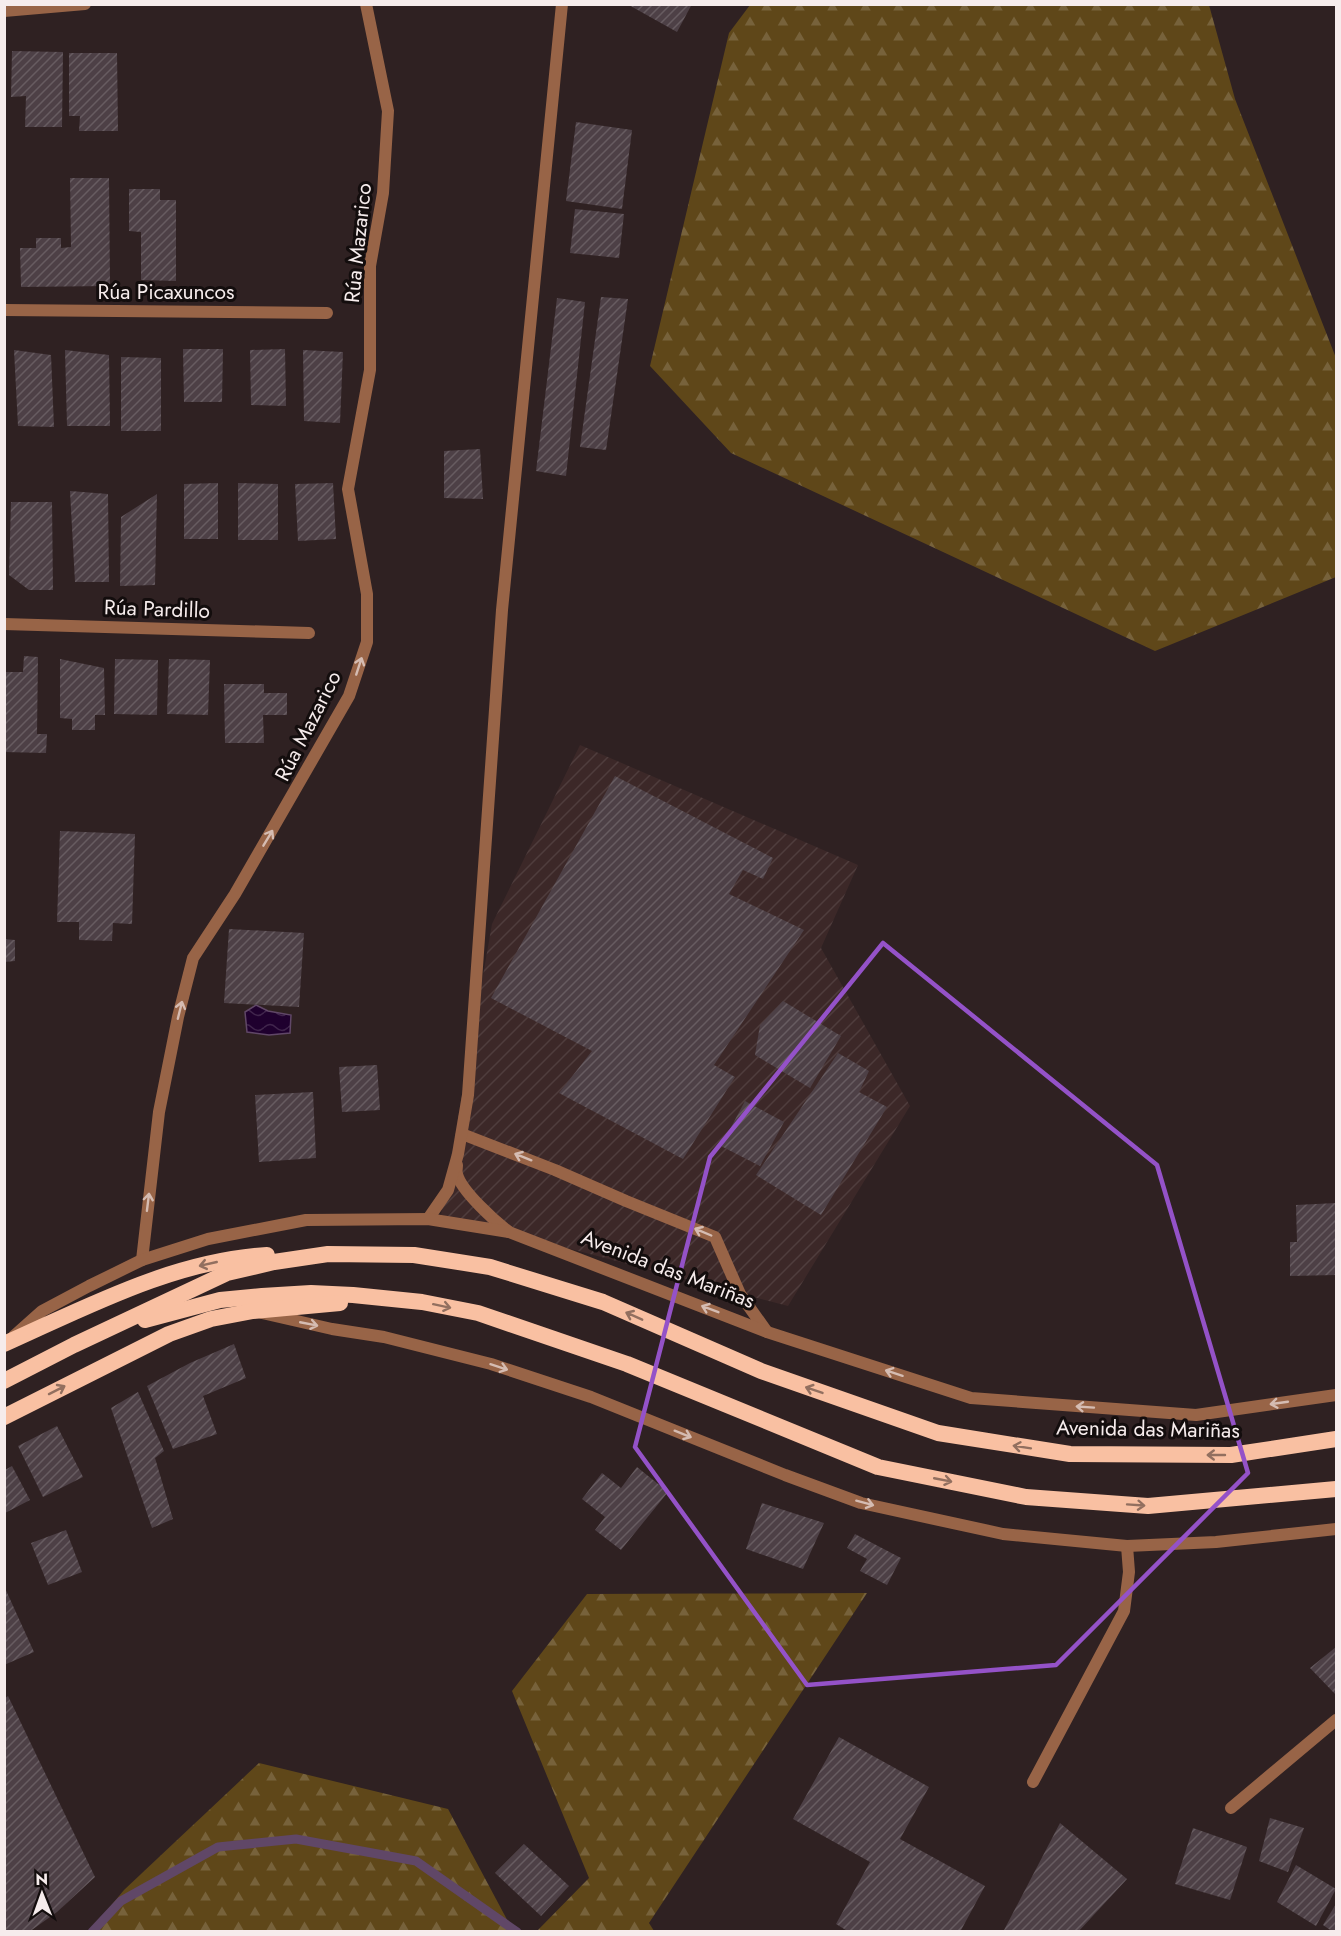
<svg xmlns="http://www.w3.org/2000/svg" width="1341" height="1936" font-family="Jost,sans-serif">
  <defs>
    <pattern id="industrial-furrows" width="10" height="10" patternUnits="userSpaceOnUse" patternTransform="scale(1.5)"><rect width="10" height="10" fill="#3c2828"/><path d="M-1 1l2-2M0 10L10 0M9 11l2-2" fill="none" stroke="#4f3d3d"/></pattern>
    <pattern id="forest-firs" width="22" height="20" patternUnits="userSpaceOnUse" patternTransform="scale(1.5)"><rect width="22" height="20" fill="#5f4719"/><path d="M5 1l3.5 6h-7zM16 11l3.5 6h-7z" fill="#77623b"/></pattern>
    <pattern id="water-waves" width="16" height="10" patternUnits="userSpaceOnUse" patternTransform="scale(1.5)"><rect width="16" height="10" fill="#1f002e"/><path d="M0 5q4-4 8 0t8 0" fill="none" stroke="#40254c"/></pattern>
    <pattern id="building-hatch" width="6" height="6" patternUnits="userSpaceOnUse" patternTransform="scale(1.5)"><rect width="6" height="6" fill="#4d4046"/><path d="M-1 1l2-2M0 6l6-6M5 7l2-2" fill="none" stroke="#675c61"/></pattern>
  </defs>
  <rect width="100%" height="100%" fill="#2f2122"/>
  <!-- industrial -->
  <path fill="url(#industrial-furrows)" d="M 580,745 L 858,865 L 821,948 L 910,1106 L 788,1306 L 441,1215 L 492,924 Z"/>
  <!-- forest -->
  <g fill="url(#forest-firs)">
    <path d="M 750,5 L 1209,5 L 1235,99 L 1336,358 L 1336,577 L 1155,651 L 731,453 L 650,366 L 729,33 Z"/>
    <path d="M 867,1593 L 649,1923 L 654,1931 L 537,1931 L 589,1878 L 512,1691 L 587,1594 Z"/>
    <path d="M 259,1763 L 448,1809 L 513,1931 L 90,1931 L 124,1890 Z"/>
  </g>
  <!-- water -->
  <path fill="url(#water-waves)" stroke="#604767" stroke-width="1.5" d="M 256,1005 L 268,1011 L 291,1015 L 290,1033 L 269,1035 L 247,1032 L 245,1012 Z"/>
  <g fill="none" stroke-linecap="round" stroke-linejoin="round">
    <!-- stream -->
    <path stroke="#604767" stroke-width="9" d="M 92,1932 L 121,1901 L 218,1847 L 296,1839 L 416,1861 L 517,1932"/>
  </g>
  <!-- building -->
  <g fill="url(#building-hatch)">
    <path d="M 627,4 L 692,4 L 677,32 Z"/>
    <path d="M 12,51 L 63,52 L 62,127 L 25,127 L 26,96 L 11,97 Z"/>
    <path d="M 69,53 L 117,53 L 118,131 L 79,131 L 80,116 L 69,116 Z"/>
    <path d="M 576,122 L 632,130 L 622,209 L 566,201 Z"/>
    <path d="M 70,178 L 109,178 L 110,286 L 21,287 L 20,248 L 36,248 L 36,238 L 61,238 L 61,248 L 71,247 Z"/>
    <path d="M 129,189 L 160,189 L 160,200 L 176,200 L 176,281 L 141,280 L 141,232 L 129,231 Z"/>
    <path d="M 575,209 L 624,214 L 619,258 L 570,253 Z"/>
    <path d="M 601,297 L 628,299 L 606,450 L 580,447 Z"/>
    <path d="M 557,298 L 585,302 L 566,476 L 536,471 Z"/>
    <path d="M 183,349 L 223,349 L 222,402 L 184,402 Z"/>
    <path d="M 285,349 L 286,406 L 251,405 L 250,350 Z"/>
    <path d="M 14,350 L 51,355 L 54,427 L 18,426 Z"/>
    <path d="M 65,350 L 109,355 L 110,426 L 67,426 Z"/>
    <path d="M 303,350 L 343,352 L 340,423 L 304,421 Z"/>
    <path d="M 121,357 L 161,358 L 161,431 L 121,431 Z"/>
    <path d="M 480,449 L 483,499 L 444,498 L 444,451 Z"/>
    <path d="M 218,483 L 218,539 L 184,539 L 184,484 Z"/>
    <path d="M 238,483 L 278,484 L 278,540 L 238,540 Z"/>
    <path d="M 333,483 L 336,539 L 298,541 L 295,484 Z"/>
    <path d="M 70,491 L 108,494 L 109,582 L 75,582 Z"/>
    <path d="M 157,494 L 155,585 L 120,586 L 121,517 Z"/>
    <path d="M 11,502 L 52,502 L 53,590 L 29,590 L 9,575 Z"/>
    <path d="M 24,656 L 38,657 L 37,734 L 47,734 L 46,753 L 4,752 L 6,672 L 23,672 Z"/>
    <path d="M 60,659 L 104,668 L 105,715 L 95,715 L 95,730 L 72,730 L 72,719 L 60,718 Z"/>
    <path d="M 115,659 L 158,660 L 157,715 L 114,714 Z"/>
    <path d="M 169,659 L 210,660 L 208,715 L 167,714 Z"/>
    <path d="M 224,684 L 264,684 L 264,693 L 287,693 L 287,715 L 263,715 L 264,743 L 225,743 Z"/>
    <path d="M 615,776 L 773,858 L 763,879 L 743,870 L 729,894 L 804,930 L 714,1065 L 735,1077 L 683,1159 L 559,1093 L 592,1051 L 491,998 Z"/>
    <path d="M 60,831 L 135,834 L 132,924 L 113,923 L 112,941 L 79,940 L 79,922 L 57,922 Z"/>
    <path d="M 229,929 L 304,933 L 299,1007 L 224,1003 Z"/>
    <path d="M 4,939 L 15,940 L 15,961 L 4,962 Z"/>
    <path d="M 783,1001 L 841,1036 L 810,1088 L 755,1055 L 760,1025 Z"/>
    <path d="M 838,1053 L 869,1071 L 859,1092 L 887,1107 L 821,1215 L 756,1175 Z"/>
    <path d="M 377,1065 L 380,1110 L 342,1112 L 339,1067 Z"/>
    <path d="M 313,1092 L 316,1158 L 259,1162 L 255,1095 Z"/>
    <path d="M 745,1101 L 784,1122 L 760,1166 L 721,1146 Z"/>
    <path d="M 1336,1203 L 1336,1275 L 1290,1276 L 1290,1242 L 1297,1242 L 1296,1205 Z"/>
    <path d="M 234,1344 L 246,1378 L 203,1396 L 217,1434 L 173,1449 L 147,1386 L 190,1363 Z"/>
    <path d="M 138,1392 L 164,1451 L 155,1458 L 173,1519 L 152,1528 L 111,1408 Z"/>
    <path d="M 57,1426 L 83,1477 L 43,1497 L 18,1446 Z"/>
    <path d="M 12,1466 L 30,1500 L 5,1513 L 5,1470 Z"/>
    <path d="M 637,1467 L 668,1492 L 621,1550 L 595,1530 L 605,1517 L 582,1499 L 602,1473 L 621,1488 Z"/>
    <path d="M 762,1503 L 824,1523 L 803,1569 L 746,1549 Z"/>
    <path d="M 66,1530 L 82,1572 L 48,1585 L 31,1543 Z"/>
    <path d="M 855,1534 L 901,1558 L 887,1585 L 860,1571 L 867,1559 L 847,1548 Z"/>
    <path d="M 4,1586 L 34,1652 L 4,1665 Z"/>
    <path d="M 1336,1647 L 1336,1695 L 1310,1668 Z"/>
    <path d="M 8,1696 L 95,1877 L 57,1912 L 29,1932 L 4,1932 L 4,1699 Z"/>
    <path d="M 839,1737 L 929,1787 L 900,1839 L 985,1886 L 960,1932 L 849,1932 L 836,1924 L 870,1862 L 793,1819 Z"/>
    <path d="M 1270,1818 L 1304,1828 L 1288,1872 L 1259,1861 Z"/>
    <path d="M 1060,1823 L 1127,1879 L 1078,1932 L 1003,1932 Z"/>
    <path d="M 1193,1828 L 1247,1847 L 1230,1900 L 1175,1884 Z"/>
    <path d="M 524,1844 L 569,1886 L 541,1916 L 495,1873 Z"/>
    <path d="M 1296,1865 L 1336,1889 L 1316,1926 L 1277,1902 Z"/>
    <path d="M 1336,1904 L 1336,1932 L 1333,1932 L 1323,1925 Z"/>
  </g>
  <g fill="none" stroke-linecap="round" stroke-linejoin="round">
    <!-- service -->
    <g stroke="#986447" stroke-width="12">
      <path d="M 462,1134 L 555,1170 L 626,1201 L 715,1237 L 740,1294 L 767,1332"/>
      <path d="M 457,1165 C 457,1168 456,1171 457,1174 C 461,1191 496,1222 509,1232"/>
      <path d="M 428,1219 L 448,1190 L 458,1154 L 468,1095 L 502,610 L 562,4"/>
      <path d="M 1033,1782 L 1124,1611 L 1129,1572 L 1127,1546"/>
    </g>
    <!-- minor -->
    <g stroke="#986447" stroke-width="12">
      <path d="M 4,11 L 85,4"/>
      <path d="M 4,310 L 327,313"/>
      <path d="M 4,624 L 309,633"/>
      <path d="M 142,1260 L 159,1112 L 178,1017 L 193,958 L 235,894 L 349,696 L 367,642 L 367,594 L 348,489 L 370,370 L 370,266 L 383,193 L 388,111 L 366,4"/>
      <path d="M 262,1313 L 332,1329 L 384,1337 L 491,1364 L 591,1397 L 785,1475 L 861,1503 L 1003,1534 L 1127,1546 L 1216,1542 L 1336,1529"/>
      <path d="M 14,1336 L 42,1311 L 89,1286 L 142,1260 L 208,1239 L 306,1220 L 428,1219 L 509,1232 L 767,1332 L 971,1398 L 1196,1415 L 1336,1395"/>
      <path d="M 1231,1808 L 1336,1720"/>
    </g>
    <!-- trunk -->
    <g stroke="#f9c0a2" stroke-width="16">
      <path d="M 145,1320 L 220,1300 L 262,1296 L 311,1293 L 353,1295 L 422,1302 L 478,1313 L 627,1364 L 878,1467 L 1026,1497 L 1148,1506 L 1336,1489"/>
      <path d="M 4,1344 C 89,1306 173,1261 267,1255"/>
      <path d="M 4,1381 L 74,1345 L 227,1273 L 274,1262 L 328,1254 L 414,1255 L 490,1267 L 603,1302 L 761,1371 L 938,1433 L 1070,1454 L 1231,1455 L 1336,1439"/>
      <path d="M 4,1417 L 169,1334 L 211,1319 L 253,1311 L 340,1303"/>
    </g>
  </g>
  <!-- one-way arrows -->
  <defs><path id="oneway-shaft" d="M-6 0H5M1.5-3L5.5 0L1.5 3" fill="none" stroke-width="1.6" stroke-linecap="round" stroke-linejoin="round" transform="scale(1.5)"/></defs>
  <g stroke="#d5bcb2">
    <use href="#oneway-shaft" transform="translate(359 666) rotate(-72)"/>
    <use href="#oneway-shaft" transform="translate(268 838) rotate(-59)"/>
    <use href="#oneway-shaft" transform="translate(180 1010) rotate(-76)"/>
    <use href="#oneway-shaft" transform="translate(523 1157) rotate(-158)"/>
    <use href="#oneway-shaft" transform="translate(148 1202) rotate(-83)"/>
    <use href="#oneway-shaft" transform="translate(703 1232) rotate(-157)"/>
    <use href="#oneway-shaft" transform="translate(710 1309) rotate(-159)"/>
    <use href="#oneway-shaft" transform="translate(309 1324) rotate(11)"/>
    <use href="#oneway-shaft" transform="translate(499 1367) rotate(18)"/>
    <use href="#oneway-shaft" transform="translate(894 1373) rotate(-162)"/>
    <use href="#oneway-shaft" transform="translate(1279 1403) rotate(172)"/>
    <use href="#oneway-shaft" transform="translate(1085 1407) rotate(-176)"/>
    <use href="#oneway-shaft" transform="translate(683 1434) rotate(22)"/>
    <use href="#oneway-shaft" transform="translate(865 1503) rotate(15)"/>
  </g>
  <g stroke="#926f5f">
    <use href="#oneway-shaft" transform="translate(208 1264) rotate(167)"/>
    <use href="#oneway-shaft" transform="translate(442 1306) rotate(12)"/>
    <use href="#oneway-shaft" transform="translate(634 1316) rotate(-156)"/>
    <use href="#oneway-shaft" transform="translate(57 1390) rotate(-27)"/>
    <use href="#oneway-shaft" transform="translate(814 1390) rotate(-161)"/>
    <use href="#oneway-shaft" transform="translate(1022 1447) rotate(-171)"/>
    <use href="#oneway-shaft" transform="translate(1216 1455) rotate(-180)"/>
    <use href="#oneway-shaft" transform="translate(943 1480) rotate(11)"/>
    <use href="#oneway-shaft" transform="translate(1136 1505) rotate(4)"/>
  </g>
  <!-- marked area -->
  <path fill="none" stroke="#9452c8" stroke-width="4.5" stroke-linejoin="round" d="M 883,943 L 1157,1165 L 1248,1473 L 1056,1665 L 807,1685 L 635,1447 L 710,1157 Z"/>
  <g text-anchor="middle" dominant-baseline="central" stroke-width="6" stroke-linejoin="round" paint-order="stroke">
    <!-- street labels -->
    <g font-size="21" fill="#f6ecec" stroke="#130d0d">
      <text transform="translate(358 243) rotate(-84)">Rúa Mazarico</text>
      <text x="166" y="292">Rúa Picaxuncos</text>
      <text transform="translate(157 609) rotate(2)">Rúa Pardillo</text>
      <text transform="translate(308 726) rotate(-63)">Rúa Mazarico</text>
      <text transform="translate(668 1269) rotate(21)">Avenida das Mariñas</text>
      <text transform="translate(1148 1429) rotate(1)">Avenida das Mariñas</text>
    </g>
  </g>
  <!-- border -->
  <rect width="1341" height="1936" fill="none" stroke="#f6ecec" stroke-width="12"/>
  <!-- north arrow -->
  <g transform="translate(42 1894) rotate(359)" stroke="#130d0d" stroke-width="4.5" paint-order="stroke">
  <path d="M0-4.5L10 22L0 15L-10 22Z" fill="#f6ecec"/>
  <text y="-9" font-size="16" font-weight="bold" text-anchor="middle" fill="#f6ecec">N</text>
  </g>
</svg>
